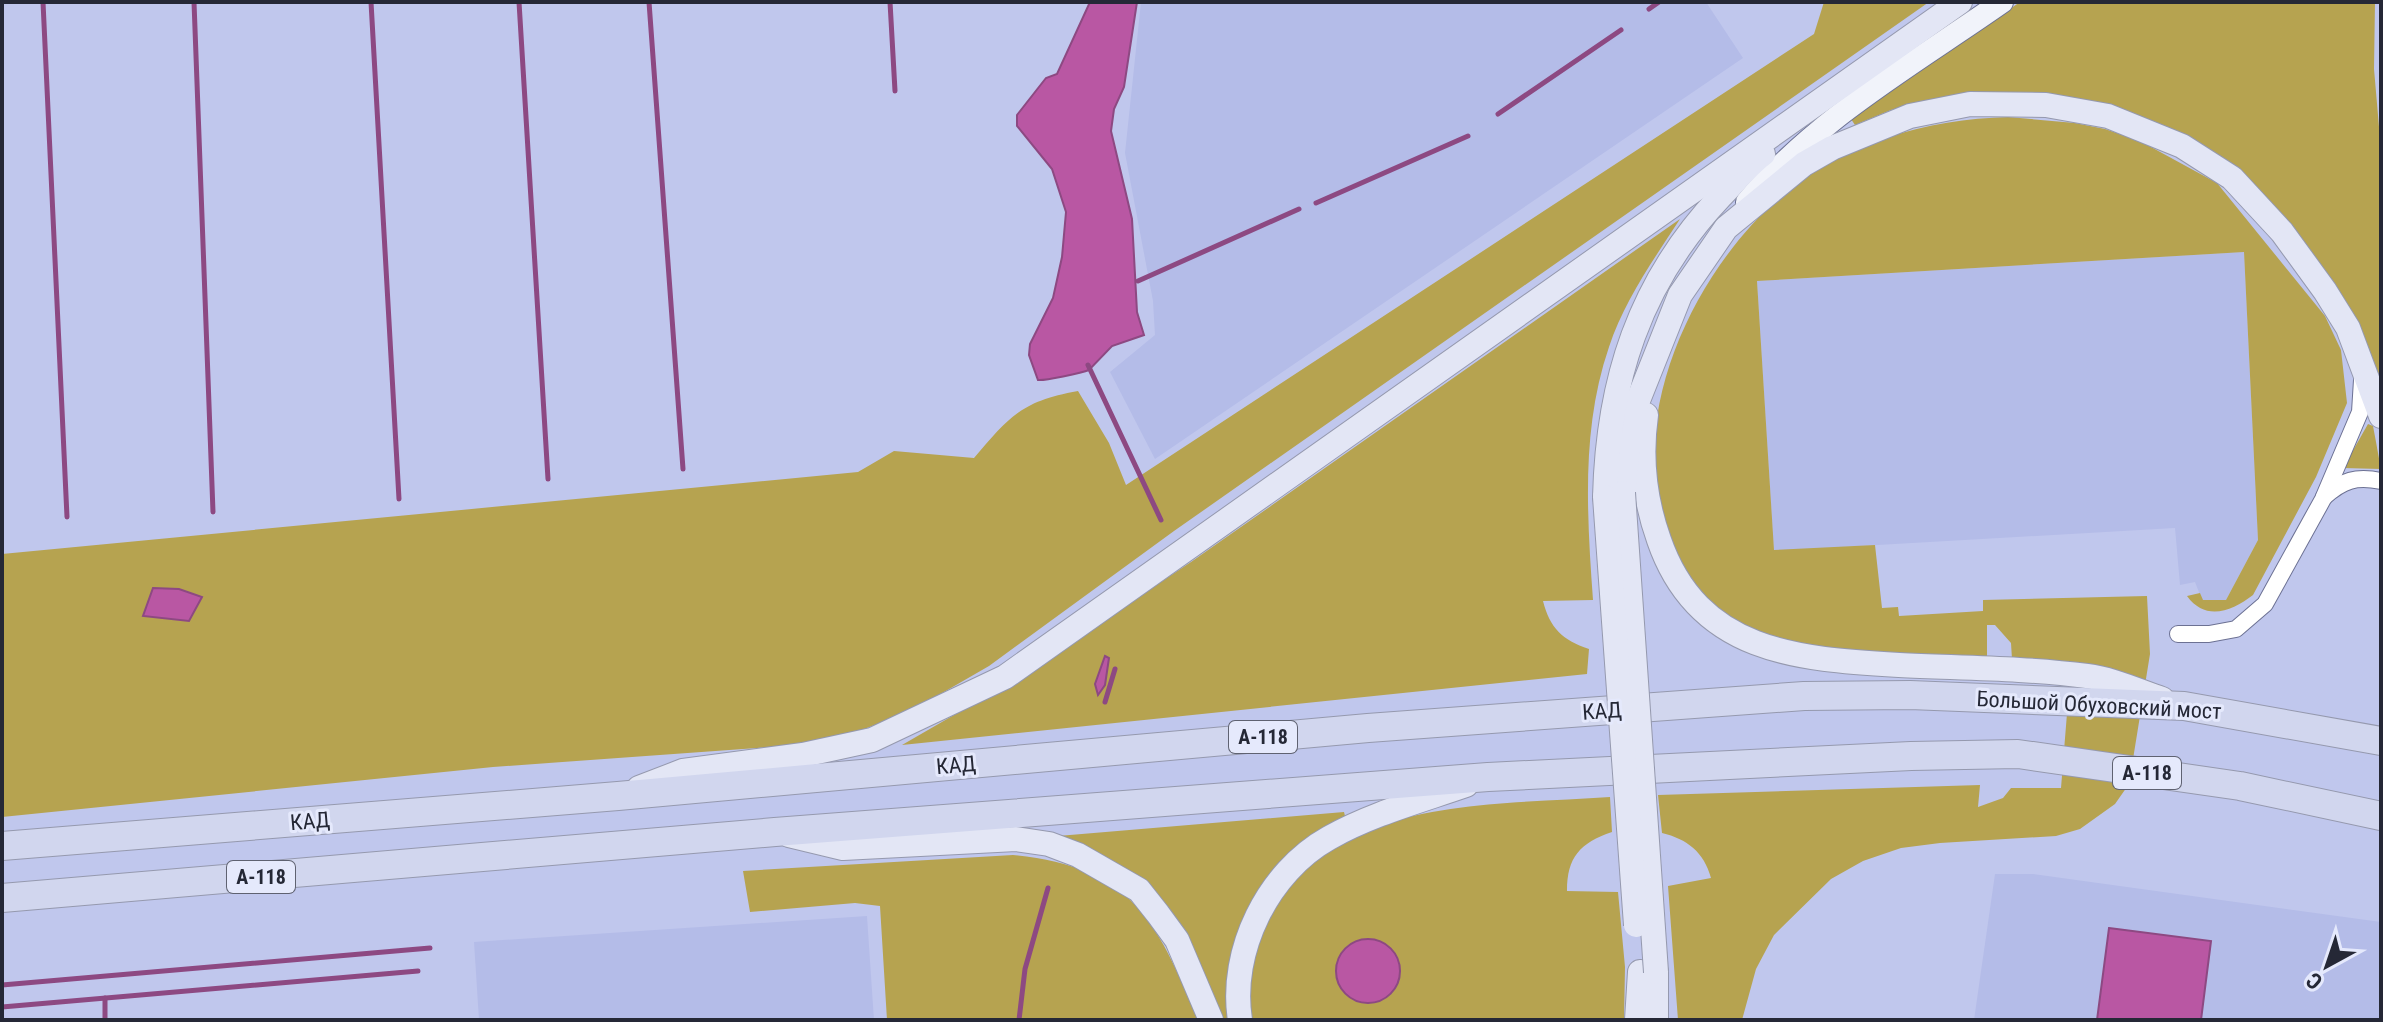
<svg xmlns="http://www.w3.org/2000/svg" width="2383" height="1022" font-family="'Roboto Condensed',sans-serif">
  <rect width="100%" height="100%" fill="#c0c7ed"/>
  <!-- built -->
  <g fill="#b4bce8">
    <path d="M 1141,2 L 1706,2 L 1743,58 L 1155,459 L 1110,372 L 1155,335 L 1153,301 L 1125,153 Z"/>
    <path d="M 2244,252 L 2258,540 L 2226,600 L 2202,600 L 2195,582 L 2180,585 L 2175,528 L 1774,551 L 1757,281 Z"/>
    <path d="M 1995,874 L 2033,874 L 2381,922 L 2381,1020 L 1974,1020 Z"/>
    <path d="M 867,916 L 874,1020 L 479,1020 L 474,942 Z"/>
  </g>
  <!-- green -->
  <g fill="#b6a350">
    <path d="M 1824,2 L 1929,2 L 1174,531 L 989,666 L 911,711 L 846,736 L 799,745 L 493,767 L 2,817 L 2,554 L 858,472 L 894,451 L 974,458 C 1010,416 1022,401 1078,391 L 1109,443 L 1126,485 L 1814,34 Z"/>
    <path d="M 2020,2 L 2375,2 L 2374,69 L 2381,150 L 2381,391 L 2356,321 L 2178,135 L 1931,100 L 1891,110 L 1855,125 L 1851,119 Z"/>
    <path d="M 2008,117 L 2075,123 L 2105,129 L 2140,141 L 2217,183 L 2325,316 L 2341,350 L 2347,403 L 2316,477 L 2253,595 C 2232,611 2206,622 2187,596 L 2200,593 L 2203,600 L 2226,600 L 2258,540 L 2244,252 L 1757,281 L 1774,550 L 1875,545 L 1882,608 L 1898,607 L 1899,616 L 1983,611 L 1983,600 L 2147,596 L 2150,654 L 2129,784 L 2115,804 L 2080,829 L 2056,836 L 1940,843 L 1901,848 L 1863,861 L 1831,879 L 1774,935 L 1756,969 L 1742,1020 L 1678,1020 L 1668,886 L 1711,878 C 1704,852 1687,839 1662,833 L 1658,795 L 1980,785 L 1978,807 L 2003,798 L 2011,788 L 2061,788 L 2071,664 L 2012,659 L 2011,643 L 1995,625 L 1987,625 L 1987,662 C 1902,656 1809,663 1733,621 C 1709,608 1694,585 1681,563 C 1613,444 1684,282 1779,198 C 1841,143 1928,119 2008,117 Z"/>
    <path d="M 1680,219 C 1654,259 1624,301 1609,347 C 1581,428 1587,516 1593,600 L 1543,601 C 1550,628 1562,640 1589,649 L 1587,674 L 902,745 L 1006,685 L 1191,562 Z"/>
    <path d="M 2368,424 L 2373,426 L 2381,469 L 2343,468 Z"/>
    <path d="M 1610,797 L 1612,832 C 1580,843 1567,857 1567,891 L 1618,892 L 1625,967 L 1624,1020 L 1249,1020 C 1245,987 1253,949 1268,920 C 1331,795 1490,806 1610,797 Z"/>
    <path d="M 1344,812 L 1345,816 C 1262,862 1225,925 1227,1020 L 1219,1020 L 1144,884 L 1112,861 L 1058,836 Z"/>
    <path d="M 1013,855 C 1132,867 1156,919 1198,1020 L 887,1020 L 880,906 L 855,903 L 750,912 L 743,871 Z"/>
  </g>
  <!-- water -->
  <g fill="#b957a3" stroke="#8d4982" stroke-width="2">
    <path d="M 1090,2 L 1137,2 L 1124,87 L 1114,109 L 1111,131 L 1132,219 L 1137,312 L 1144,335 L 1112,346 L 1089,370 C 1082,373 1044,381 1038,380 L 1029,355 L 1030,344 L 1053,298 L 1062,257 L 1066,212 L 1052,169 L 1017,126 L 1017,115 L 1046,78 L 1057,74 Z"/>
    <path d="M 153,588 L 179,589 L 202,597 L 189,621 L 143,616 Z"/>
    <path d="M 1105,656 L 1109,658 L 1105,685 L 1098,695 L 1095,684 Z"/>
    <path d="M 2109,928 L 2211,941 L 2201,1020 L 2097,1020 Z"/>
    <circle cx="1368" cy="971" r="32"/>
  </g>
  <g fill="none" stroke-linecap="round" stroke-linejoin="round">
    <!-- stream -->
    <g stroke="#8d4982" stroke-width="5">
      <path d="M 43,2 L 67,517"/>
      <path d="M 194,2 L 213,512"/>
      <path d="M 371,2 L 399,499"/>
      <path d="M 519,2 L 548,479"/>
      <path d="M 649,2 L 683,469"/>
      <path d="M 890,2 L 895,91"/>
      <path d="M 1649,9 L 1659,2"/>
      <path d="M 1498,114 L 1621,30"/>
      <path d="M 1316,203 L 1468,136"/>
      <path d="M 1138,281 L 1299,209"/>
      <path d="M 1088,365 L 1161,520"/>
      <path d="M 1105,702 L 1115,669"/>
      <path d="M 2,985 L 430,948"/>
      <path d="M 2,1007 L 418,971"/>
      <path d="M 105,1020 L 105,998"/>
      <path d="M 1019,1020 L 1025,969 L 1048,888"/>
    </g>
    <defs>
      <g id="minor">
        <path d="M 2324,497 C 2343,480 2356,476 2381,481"/>
        <path d="M 2178,634 L 2209,634 L 2236,629 L 2265,604 L 2323,499 L 2360,412 L 2362,380"/>
      </g>
      <path id="secondary" d="M 1747,202 C 1816,119 1915,63 2002,2"/>
      <g id="primary">
        <path d="M 1646,415 C 1640,457 1645,501 1659,540 C 1698,653 1797,659 1899,665 C 1961,668 2025,668 2087,676 C 2112,679 2138,691 2162,699"/>
        <path d="M 1623,493 L 1631,418 L 1680,295 L 1726,228 L 1804,164 L 1832,148 L 1910,116 L 1970,104 L 2046,105 L 2108,116 L 2182,146 L 2232,178 L 2282,232 L 2325,291 L 2348,328 L 2381,416"/>
        <path d="M 1605,497 C 1608,381 1639,283 1720,197 C 1734,183 1747,166 1763,154"/>
        <path d="M 639,788 L 683,771 L 803,755 L 872,740 L 1005,677 L 1960,2"/>
        <path d="M 789,835 L 843,848 L 1016,839 L 1049,844 L 1078,855 L 1139,890 L 1158,914 L 1177,940 L 1211,1020"/>
        <path d="M 1240,1020 C 1229,951 1268,872 1329,838 C 1371,814 1420,801 1466,785"/>
        <path d="M 1637,1020 L 1640,972"/>
        <path d="M 1656,1020 L 1656,972"/>
      </g>
      <g id="motorway">
        <path d="M 2,846 L 618,796 L 1368,728 L 1804,696 L 1910,695 L 2184,706 L 2381,741"/>
        <path d="M 2,898 L 775,832 L 1488,777 L 1911,756 L 2018,754 L 2240,786 L 2381,816"/>
      </g>
    </defs>
    <!-- minor casing -->
    <use href="#minor" stroke="#6c7193" stroke-width="18"/>
    <!-- secondary casing -->
    <use href="#secondary" stroke="#6c7193" stroke-width="24"/>
    <!-- primary casing -->
    <use href="#primary" stroke="#9599ae" stroke-width="26"/>
    <!-- motorway casing -->
    <use href="#motorway" stroke="#9599ae" stroke-width="30"/>
    <!-- minor -->
    <use href="#minor" stroke="#fff" stroke-width="16"/>
    <!-- secondary -->
    <use href="#secondary" stroke="#f1f3fa" stroke-width="22"/>
    <!-- primary -->
    <use href="#primary" stroke="#e3e6f5" stroke-width="24"/>
    <!-- motorway -->
    <use href="#motorway" stroke="#d1d6ee" stroke-width="28"/>
    <defs>
      <g id="primary-bridge">
        <path d="M 1623,493 L 1656,972"/>
        <path d="M 1605,497 L 1636,925"/>
      </g>
    </defs>
    <!-- primary-bridge casing -->
    <use href="#primary-bridge" stroke="#9599ae" stroke-width="26" stroke-linecap="butt"/>
    <!-- primary-bridge -->
    <use href="#primary-bridge" stroke="#e3e6f5" stroke-width="24"/>
  </g>
  <g text-anchor="middle" dominant-baseline="central" stroke-width="6" stroke-linejoin="round" paint-order="stroke">
    <!-- shield labels -->
    <g fill="#e5e9fc" stroke="#5f6271" stroke-width="2">
      <rect x="1229" y="721" width="68" height="32" rx="6"/>
      <rect x="2113" y="757" width="68" height="32" rx="6"/>
      <rect x="227" y="861" width="68" height="32" rx="6"/>
    </g>
    <g font-size="20" font-weight="bold" fill="#252836">
      <text x="1263" y="737">А-118</text>
      <text x="2147" y="773">А-118</text>
      <text x="261" y="877">А-118</text>
    </g>
    <!-- street labels -->
    <g font-size="22" fill="#252836" stroke="#e5e9fc">
      <text transform="translate(2099 705) rotate(3)">Большой Обуховский мост</text>
      <text transform="translate(1602 711) rotate(-4)">КАД</text>
      <text transform="translate(956 765) rotate(-5)">КАД</text>
      <text transform="translate(310 821) rotate(-5)">КАД</text>
    </g>
  </g>
  <!-- border -->
  <rect width="2383" height="1022" fill="none" stroke="#252836" stroke-width="8"/>
  <!-- north arrow -->
  <g transform="translate(2327 966) rotate(220)" stroke="#e5e9fc" stroke-width="6" paint-order="stroke">
  <path d="M0-6L14 30L0 20L-14 30Z" fill="#252836"/>
  <text y="-12" font-size="22" font-weight="bold" text-anchor="middle" fill="#252836">С</text>
  </g>
</svg>
